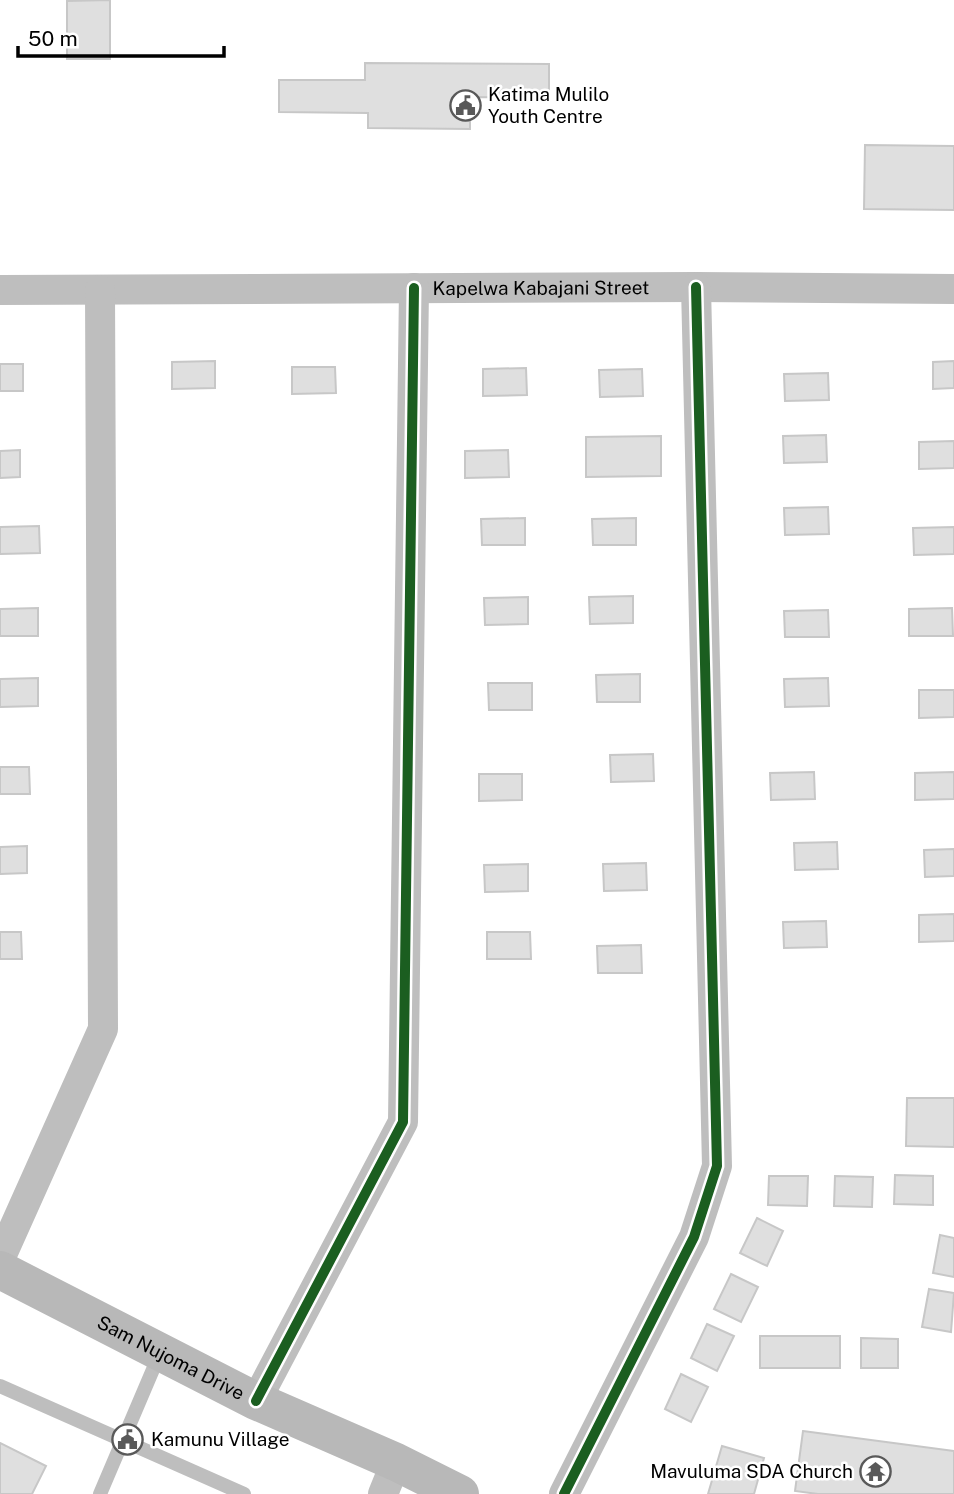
<svg xmlns="http://www.w3.org/2000/svg" width="954" height="1494" font-family="'Public Sans',sans-serif">
  <rect width="100%" height="100%" fill="#fff"/>
  <!-- building -->
  <g fill="#dfdfdf" stroke="#c7c7c7" stroke-width="2">
    <path d="M 110,0 L 110,59 L 67,59 L 67,1 Z"/>
    <path d="M 365,63 L 549,64 L 549,98 L 470,97 L 470,129 L 368,128 L 368,113 L 279,112 L 279,80 L 365,80 Z"/>
    <path d="M 865,145 L 954,146 L 954,210 L 864,209 Z"/>
    <path d="M 215,361 L 215,388 L 172,389 L 172,362 Z"/>
    <path d="M 954,361 L 954,388 L 933,389 L 933,362 Z"/>
    <rect x="0" y="364" width="23" height="27"/>
    <path d="M 292,367 L 335,367 L 336,393 L 292,394 Z"/>
    <path d="M 526,368 L 527,395 L 483,396 L 483,369 Z"/>
    <path d="M 642,369 L 643,396 L 600,397 L 599,370 Z"/>
    <path d="M 828,373 L 829,400 L 785,401 L 784,374 Z"/>
    <path d="M 826,435 L 827,462 L 784,463 L 783,436 Z"/>
    <path d="M 661,436 L 661,476 L 586,477 L 586,437 Z"/>
    <path d="M 954,441 L 954,468 L 919,469 L 919,442 Z"/>
    <path d="M 20,450 L 20,477 L 0,478 L 0,451 Z"/>
    <path d="M 508,450 L 509,477 L 465,478 L 465,451 Z"/>
    <path d="M 828,507 L 829,534 L 785,535 L 784,508 Z"/>
    <path d="M 525,518 L 525,545 L 482,545 L 481,519 Z"/>
    <path d="M 636,518 L 636,545 L 593,545 L 592,519 Z"/>
    <path d="M 39,526 L 40,553 L 0,554 L 0,527 Z"/>
    <path d="M 954,527 L 954,554 L 914,555 L 913,528 Z"/>
    <path d="M 633,596 L 633,623 L 590,624 L 589,597 Z"/>
    <path d="M 528,597 L 528,624 L 485,625 L 484,598 Z"/>
    <path d="M 38,608 L 38,636 L 0,636 L 0,609 Z"/>
    <path d="M 952,608 L 953,636 L 909,636 L 909,609 Z"/>
    <path d="M 828,610 L 829,637 L 785,637 L 784,611 Z"/>
    <path d="M 640,674 L 640,702 L 597,702 L 596,675 Z"/>
    <path d="M 38,678 L 38,706 L 0,707 L 0,679 Z"/>
    <path d="M 828,678 L 829,706 L 785,707 L 784,679 Z"/>
    <path d="M 488,683 L 532,683 L 532,710 L 489,710 Z"/>
    <path d="M 919,690 L 954,690 L 954,717 L 919,718 Z"/>
    <path d="M 653,754 L 654,781 L 611,782 L 610,755 Z"/>
    <path d="M 0,767 L 29,767 L 30,794 L 0,794 Z"/>
    <path d="M 814,772 L 815,799 L 771,800 L 770,773 Z"/>
    <path d="M 954,772 L 954,799 L 915,800 L 915,773 Z"/>
    <path d="M 479,774 L 522,774 L 522,800 L 479,801 Z"/>
    <path d="M 837,842 L 838,869 L 795,870 L 794,843 Z"/>
    <path d="M 27,846 L 27,873 L 0,874 L 0,847 Z"/>
    <path d="M 954,849 L 954,876 L 925,877 L 924,850 Z"/>
    <path d="M 646,863 L 647,890 L 604,891 L 603,864 Z"/>
    <path d="M 528,864 L 528,891 L 485,892 L 484,865 Z"/>
    <path d="M 954,914 L 954,941 L 919,942 L 919,915 Z"/>
    <path d="M 826,921 L 827,947 L 784,948 L 783,922 Z"/>
    <path d="M 0,932 L 21,932 L 22,959 L 0,959 Z"/>
    <path d="M 487,932 L 530,932 L 531,959 L 487,959 Z"/>
    <path d="M 641,945 L 642,973 L 598,973 L 597,946 Z"/>
    <path d="M 907,1098 L 954,1098 L 954,1147 L 906,1146 Z"/>
    <path d="M 895,1175 L 933,1176 L 933,1205 L 894,1204 Z"/>
    <path d="M 769,1176 L 808,1176 L 807,1206 L 768,1205 Z"/>
    <path d="M 835,1176 L 873,1177 L 872,1207 L 834,1206 Z"/>
    <path d="M 757,1218 L 783,1231 L 767,1266 L 740,1253 Z"/>
    <path d="M 940,1235 L 954,1238 L 954,1277 L 933,1273 Z"/>
    <path d="M 731,1274 L 758,1287 L 741,1322 L 714,1309 Z"/>
    <path d="M 929,1289 L 954,1293 L 951,1332 L 922,1327 Z"/>
    <path d="M 707,1324 L 734,1336 L 717,1371 L 691,1358 Z"/>
    <rect x="760" y="1336" width="80" height="32"/>
    <path d="M 861,1338 L 898,1339 L 898,1368 L 861,1368 Z"/>
    <path d="M 681,1374 L 708,1387 L 691,1422 L 665,1409 Z"/>
    <path d="M 803,1431 L 954,1451 L 954,1494 L 818,1494 L 795,1491 Z"/>
    <path d="M 0,1443 L 46,1466 L 32,1494 L 0,1494 Z"/>
    <path d="M 722,1446 L 764,1458 L 754,1494 L 708,1494 Z"/>
  </g>
  <g fill="none" stroke-linecap="round" stroke-linejoin="round">
    <!-- lane -->
    <g stroke="#bebebe" stroke-width="14">
      <path d="M 0,1386 L 244,1494"/>
      <path d="M 100,1494 L 160,1353"/>
    </g>
    <!-- street -->
    <g stroke="#bebebe" stroke-width="30">
      <path id="s1" d="M 0,290 L 696,287 L 954,289"/>
      <path d="M 0,1259 L 103,1029 L 100,290"/>
      <path d="M 256,1401 L 403,1122 L 414,288"/>
      <path d="M 383,1494 L 396,1462"/>
      <path d="M 564,1494 L 694,1237 L 717,1166 L 696,287"/>
    </g>
    <!-- secondary -->
    <path stroke="#b8b8b8" stroke-width="38" id="s2" d="M 0,1270 L 256,1401 L 396,1462 L 460,1494"/>
    <defs>
      <g id="cycleway">
        <path d="M 256,1401 L 403,1122 L 414,288"/>
        <path d="M 564,1494 L 694,1237 L 717,1166 L 696,287"/>
      </g>
    </defs>
    <!-- cycleway casing -->
    <use href="#cycleway" stroke="#fff" stroke-width="15"/>
    <!-- cycleway -->
    <use href="#cycleway" stroke="#1b5e20" stroke-width="10"/>
  </g>
  <!-- icons -->
  <defs>
    <symbol id="civic-ring" viewBox="-11 -11 22 22"><circle r="9.5" fill="#fff" stroke="#595959" stroke-width="1.5"/><path d="M-.6-6.5H3V-4.5H.6V-3L4-1V1h2V6H-6V1h2V-1L-.6-3ZM-1.2 2.5V6h2.4V2.5Z" fill="#595959"/></symbol>
    <symbol id="temple-ring" viewBox="-11 -11 22 22"><circle r="9.5" fill="#fff" stroke="#595959" stroke-width="1.5"/><path d="M0-6L5-2H3V0L6.5 2.5H4V6H1.5V3h-3V6H-4V2.5H-6.5L-3 0V-2H-5Z" fill="#595959"/></symbol>
  </defs>
  <g fill-rule="evenodd">
    <use href="#civic-ring" x="448" y="88" width="35" height="35"/>
    <use href="#civic-ring" x="110" y="1422" width="35" height="35"/>
    <use href="#temple-ring" x="858" y="1454" width="35" height="35"/>
  </g>
  <g text-anchor="middle" dominant-baseline="central" stroke-width="5" stroke-linejoin="round" paint-order="stroke">
    <!-- poi labels -->
    <g font-size="19" fill="#000" stroke="#fff" text-anchor="start">
      <text x="488" y="94">Katima Mulilo<tspan x="488" dy="22">Youth Centre</tspan></text>
      <text x="151" y="1439">Kamunu Village</text>
      <text x="853" y="1471" text-anchor="end">Mavuluma SDA Church</text>
    </g>
    <!-- street labels -->
    <g font-size="19" fill="#000" stroke="#fff">
      <text stroke="none"><textPath href="#s1" startOffset="541">Kapelwa Kabajani Street</textPath></text>
      <text stroke="none"><textPath href="#s2" startOffset="192">Sam Nujoma Drive</textPath></text>
    </g>
  </g>
  <!-- scale -->
  <path d="M18 46v10h206v-10" fill="none" stroke="#000000" stroke-width="3.5"/>
  <text x="28" y="46" font-size="21" fill="#000000" stroke="#ffffff" stroke-width="5" paint-order="stroke">50 m</text>
</svg>
